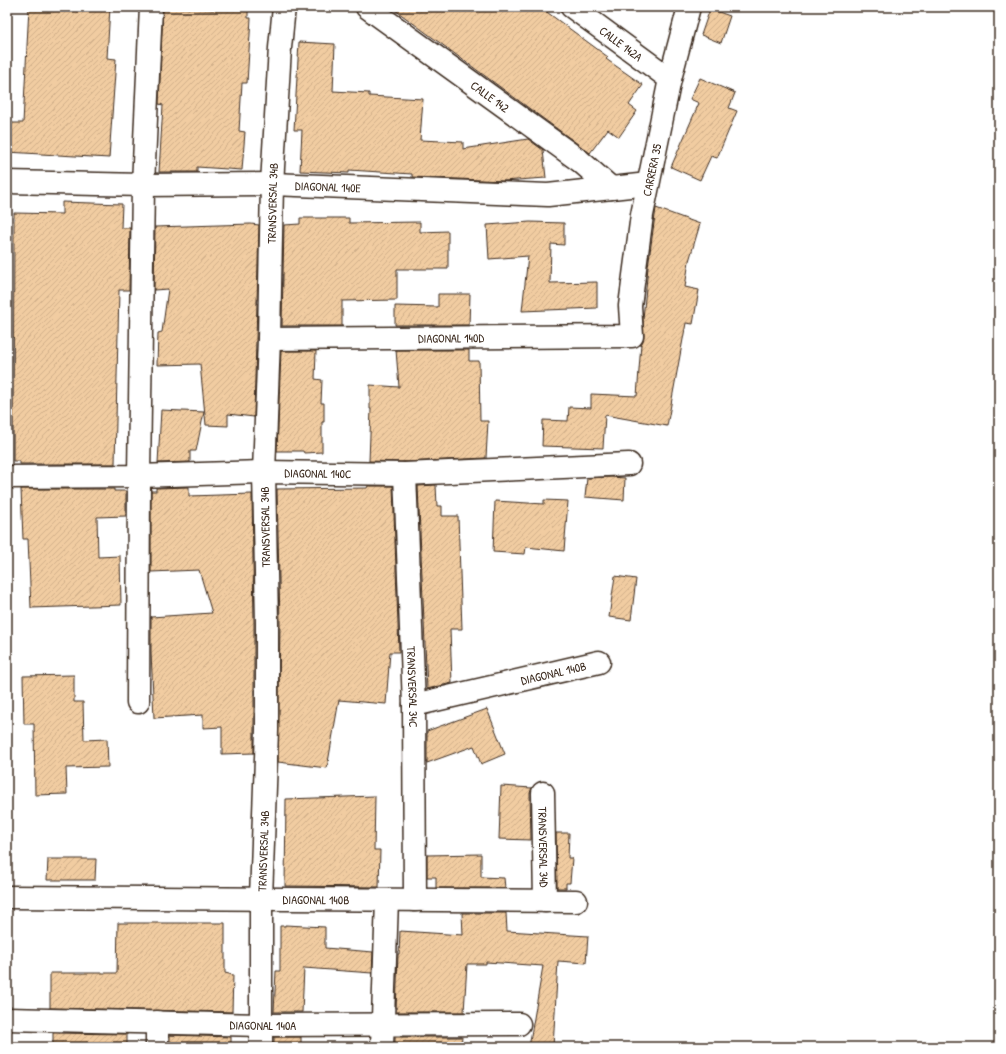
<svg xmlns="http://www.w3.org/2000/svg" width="1006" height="1054" font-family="'Patrick Hand',sans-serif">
  <defs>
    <pattern id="building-hatch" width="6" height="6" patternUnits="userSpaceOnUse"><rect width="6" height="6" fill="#f1cca1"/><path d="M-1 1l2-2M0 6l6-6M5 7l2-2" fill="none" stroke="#d0af8a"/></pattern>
  </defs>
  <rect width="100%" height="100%" fill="#fff"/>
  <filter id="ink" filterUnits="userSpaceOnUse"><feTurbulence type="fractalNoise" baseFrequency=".025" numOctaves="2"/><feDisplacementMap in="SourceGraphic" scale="8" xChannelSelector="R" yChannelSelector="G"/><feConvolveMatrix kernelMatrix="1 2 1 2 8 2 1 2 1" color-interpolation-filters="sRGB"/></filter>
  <g filter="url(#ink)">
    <!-- building -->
    <g fill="url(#building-hatch)" stroke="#3b2a1e">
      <path d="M 29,7 L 110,7 L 107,58 L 116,59 L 109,158 L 7,152 L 8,123 L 23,123 Z"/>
      <path d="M 163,7 L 214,10 L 214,7 L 248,7 L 248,18 L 251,18 L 247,83 L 242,83 L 239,131 L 245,132 L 242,170 L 197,167 L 197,172 L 159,172 L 163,105 L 159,104 Z"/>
      <path d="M 391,7 L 540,7 L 608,57 L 606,59 L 643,85 L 629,105 L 637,111 L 619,137 L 608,129 L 590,153 Z"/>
      <path d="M 710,9 L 730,16 L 721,43 L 701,35 Z"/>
      <path d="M 299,42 L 335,44 L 333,91 L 369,93 L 369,96 L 423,99 L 420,140 L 463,142 L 463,149 L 528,139 L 543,150 L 546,178 L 503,181 L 412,177 L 412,174 L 349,170 L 349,173 L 300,171 L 302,130 L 294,130 Z"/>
      <path d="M 700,78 L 735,93 L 729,108 L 737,111 L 717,158 L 711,156 L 700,180 L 671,167 L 699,103 L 690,99 Z"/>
      <path d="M 62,202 L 122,204 L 121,228 L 130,228 L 129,290 L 119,290 L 115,464 L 20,464 L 20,461 L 13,461 L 14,213 L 62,214 Z"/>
      <path d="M 656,208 L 700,224 L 689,261 L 685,287 L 699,290 L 693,324 L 686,323 L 667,426 L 605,415 L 603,448 L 542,446 L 543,420 L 568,421 L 569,407 L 591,408 L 591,394 L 637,396 L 641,344 L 644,336 L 643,319 L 648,267 Z"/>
      <path d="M 300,218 L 349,218 L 349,223 L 420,222 L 420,232 L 448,231 L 448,269 L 397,269 L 397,300 L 342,301 L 342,326 L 282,326 L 284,225 L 300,224 Z"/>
      <path d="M 530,222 L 564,223 L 564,245 L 551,244 L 550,283 L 597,282 L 597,308 L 522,311 L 528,256 L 489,259 L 487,225 Z"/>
      <path d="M 251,224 L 259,225 L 254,417 L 228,414 L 228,426 L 206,425 L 200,364 L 157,365 L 158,333 L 162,332 L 168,289 L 154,290 L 155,227 Z"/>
      <path d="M 438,294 L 470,294 L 469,325 L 395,325 L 395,306 L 438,307 Z"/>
      <path d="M 396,350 L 469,350 L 469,361 L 479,361 L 480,421 L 488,421 L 486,458 L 405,462 L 369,461 L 371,409 L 370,409 L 370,385 L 399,387 Z"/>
      <path d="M 281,351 L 316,351 L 315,379 L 322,380 L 321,403 L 324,403 L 324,422 L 322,422 L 322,452 L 304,453 L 303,451 L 277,451 Z"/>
      <path d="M 161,410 L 204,412 L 196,451 L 190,451 L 190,462 L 158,463 Z"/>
      <path d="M 611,477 L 625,478 L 624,500 L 585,497 L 587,478 Z"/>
      <path d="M 436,485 L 437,506 L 442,506 L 442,516 L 458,516 L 462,629 L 450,629 L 452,683 L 427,689 L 418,486 Z"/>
      <path d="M 368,486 L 393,486 L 399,652 L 390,652 L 386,704 L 339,700 L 327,768 L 278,762 L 280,623 L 277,489 L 367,488 Z"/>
      <path d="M 189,487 L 189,496 L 252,494 L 254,623 L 254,753 L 222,754 L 222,727 L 203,728 L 203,715 L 154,718 L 151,652 L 151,617 L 212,613 L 199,570 L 151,572 L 151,491 L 156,491 L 156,488 Z"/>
      <path d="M 21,489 L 114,489 L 114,491 L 126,491 L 126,516 L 97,517 L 98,557 L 120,556 L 121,605 L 31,608 L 28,539 L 23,539 Z"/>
      <path d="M 544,500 L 568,501 L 564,551 L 526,547 L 525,554 L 493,552 L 495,501 L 544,504 Z"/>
      <path d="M 615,576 L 636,579 L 631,620 L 609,617 Z"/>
      <path d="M 74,675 L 74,702 L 83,702 L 84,740 L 107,739 L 108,767 L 66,768 L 67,794 L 35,795 L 34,724 L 24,724 L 23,676 Z"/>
      <path d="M 487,709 L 505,754 L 481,764 L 474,746 L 427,763 L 427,731 Z"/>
      <path d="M 501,786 L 532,788 L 530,793 L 531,840 L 499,839 Z"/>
      <path d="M 375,796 L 374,850 L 380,850 L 379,887 L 285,886 L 286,799 Z"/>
      <path d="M 556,833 L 569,833 L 568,858 L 572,858 L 570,883 L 566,883 L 566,888 L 557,888 Z"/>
      <path d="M 481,854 L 481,877 L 504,878 L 505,888 L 436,888 L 436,877 L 427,877 L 427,855 Z"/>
      <path d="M 48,859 L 96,859 L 95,880 L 47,880 Z"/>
      <path d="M 462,913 L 506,913 L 507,931 L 588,936 L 586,963 L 558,961 L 553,1047 L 529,1047 L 543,966 L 486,962 L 486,964 L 467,964 L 464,1012 L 396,1012 L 398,954 L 399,954 L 400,931 L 463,935 Z"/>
      <path d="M 118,923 L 225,923 L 225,973 L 233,975 L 232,1012 L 50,1008 L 50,973 L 117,973 Z"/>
      <path d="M 285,925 L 325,927 L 325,948 L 373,952 L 372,973 L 304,968 L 302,1012 L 274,1012 L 276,971 L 280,971 L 280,926 L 285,926 Z"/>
      <path d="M 53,1033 L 127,1034 L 127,1047 L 53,1047 Z"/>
      <path d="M 170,1035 L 231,1037 L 231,1047 L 170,1047 Z"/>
      <rect x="274" y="1037" width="27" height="10"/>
      <path d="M 395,1037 L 462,1037 L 461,1047 L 395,1047 Z"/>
    </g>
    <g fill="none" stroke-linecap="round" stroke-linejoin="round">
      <defs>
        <g id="minor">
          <path id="s1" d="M 367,7 L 580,161 L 611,188"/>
          <path id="s2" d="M 572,7 L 670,79"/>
          <path id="s3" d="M 7,182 L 143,185 L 272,184 L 548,195 L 648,184"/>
          <path id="s4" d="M 269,339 L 632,336 L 630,306 L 642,215 L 670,79 L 689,7"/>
          <path id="s5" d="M 405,474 L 414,705 L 415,900"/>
          <path id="s6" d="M 7,477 L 139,476 L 264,472 L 405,474 L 629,464"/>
          <path d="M 138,702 L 139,476 L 143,185 L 151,7"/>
          <path id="s7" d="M 414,705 L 599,662"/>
          <path id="s8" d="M 543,793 L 545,901"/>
          <path id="s9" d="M 7,897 L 576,901"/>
          <path id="s10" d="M 7,1019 L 261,1025 L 519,1024"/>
          <path d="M 157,1047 L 157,1022"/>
          <path id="s11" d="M 261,1047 L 261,898 L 267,730 L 267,623 L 264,472 L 269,339 L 272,184 L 280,48 L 284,7"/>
          <path d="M 382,1047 L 387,900"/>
        </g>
      </defs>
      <!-- minor casing -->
      <use href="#minor" stroke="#3b2a1e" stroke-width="25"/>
      <!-- minor -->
      <use href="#minor" stroke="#fff" stroke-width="22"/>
    </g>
  </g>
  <g text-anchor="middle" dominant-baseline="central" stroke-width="3" stroke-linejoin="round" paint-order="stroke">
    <!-- street labels -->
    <g font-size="12" fill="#3b2a1e" stroke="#fff">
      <text stroke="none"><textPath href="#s2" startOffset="61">CALLE 142A</textPath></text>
      <text stroke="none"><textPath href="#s1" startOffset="152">CALLE 142</textPath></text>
      <text stroke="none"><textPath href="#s4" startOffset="531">CARRERA 35</textPath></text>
      <text stroke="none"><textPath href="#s3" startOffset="321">DIAGONAL 140E</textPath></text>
      <text stroke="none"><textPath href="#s11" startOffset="844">TRANSVERSAL 34B</textPath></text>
      <text stroke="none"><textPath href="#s4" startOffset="182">DIAGONAL 140D</textPath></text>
      <text stroke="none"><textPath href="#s6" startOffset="311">DIAGONAL 140C</textPath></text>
      <text transform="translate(265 527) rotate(-91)">TRANSVERSAL 34B</text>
      <text stroke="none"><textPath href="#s7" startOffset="143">DIAGONAL 140B</textPath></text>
      <text stroke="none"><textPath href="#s5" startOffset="213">TRANSVERSAL 34C</textPath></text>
      <text stroke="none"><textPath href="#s8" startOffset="54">TRANSVERSAL 34D</textPath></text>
      <text stroke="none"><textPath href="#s11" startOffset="196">TRANSVERSAL 34B</textPath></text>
      <text stroke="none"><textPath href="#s9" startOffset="309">DIAGONAL 140B</textPath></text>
      <text stroke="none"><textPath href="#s10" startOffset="256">DIAGONAL 140A</textPath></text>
    </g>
  </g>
  <!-- margin -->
  <rect width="1006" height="1054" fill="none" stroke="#fff" stroke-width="24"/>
  <rect x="12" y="12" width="982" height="1030" fill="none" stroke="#3b2a1e" stroke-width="1.5" filter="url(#ink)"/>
</svg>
